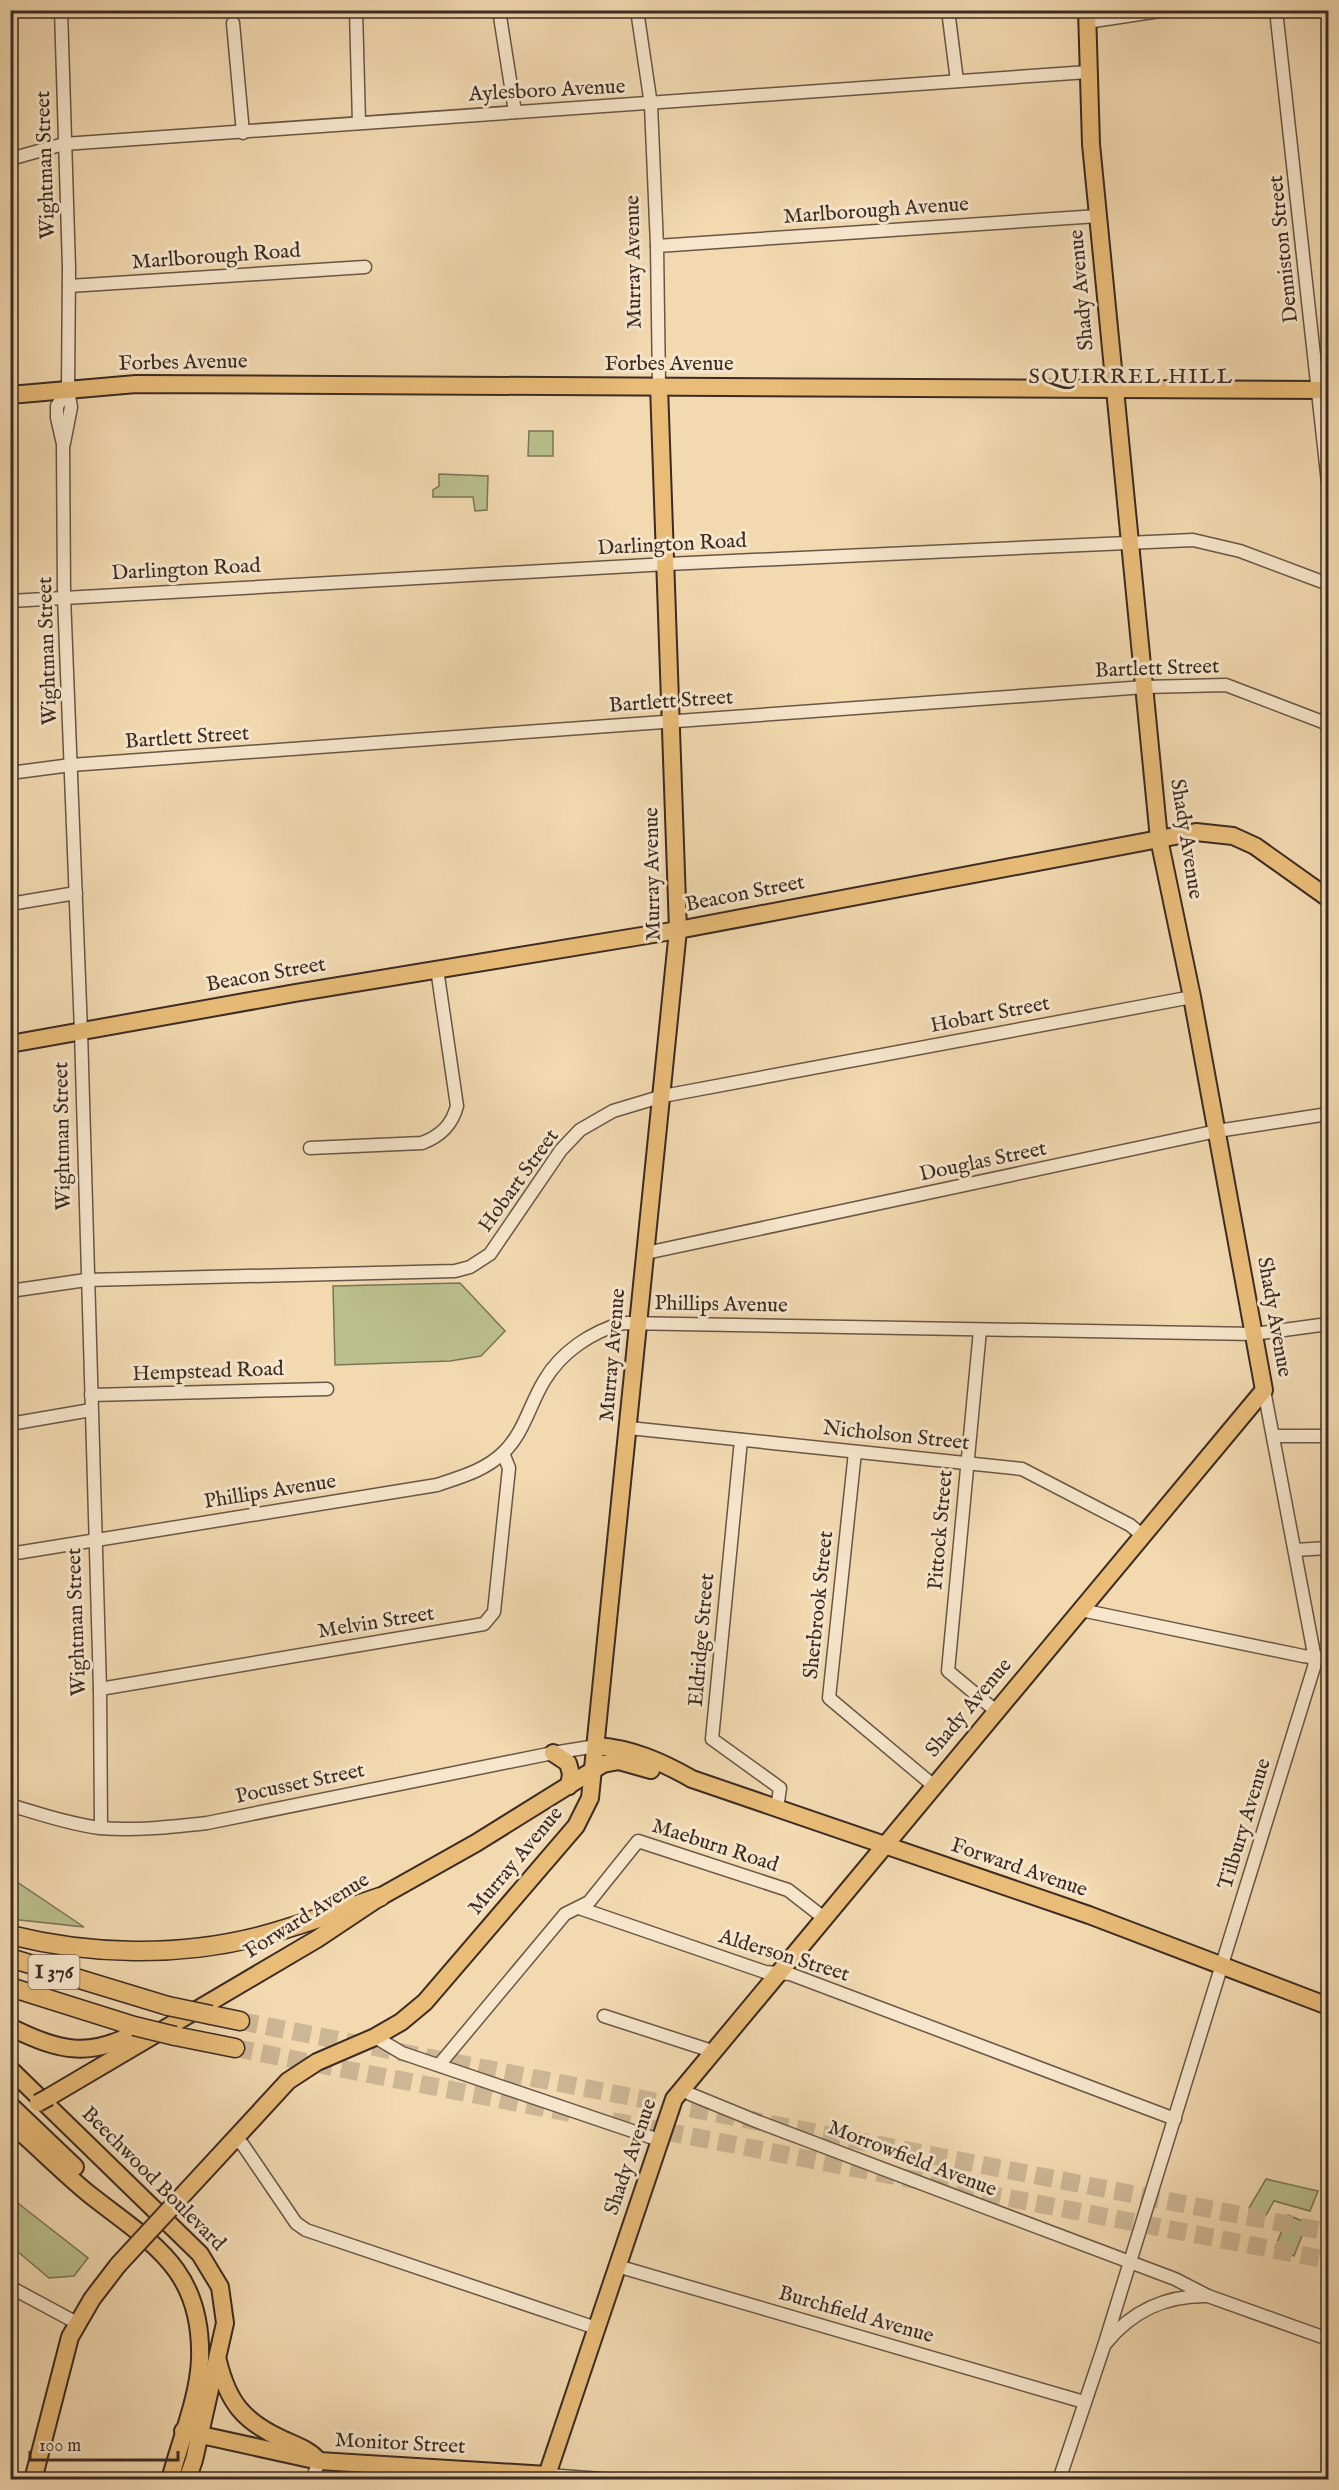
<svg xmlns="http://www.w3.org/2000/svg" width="1339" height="2490" font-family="'IM FELL English',serif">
  <rect width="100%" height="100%" fill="#f2d9b0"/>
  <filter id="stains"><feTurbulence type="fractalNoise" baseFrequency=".00333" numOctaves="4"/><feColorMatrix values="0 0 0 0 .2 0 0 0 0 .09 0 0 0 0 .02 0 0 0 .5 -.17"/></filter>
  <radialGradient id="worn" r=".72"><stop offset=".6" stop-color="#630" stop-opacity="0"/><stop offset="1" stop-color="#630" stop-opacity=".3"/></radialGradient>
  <!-- green -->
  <g fill="#babf8c" stroke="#7a7558" stroke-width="1.5">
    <path d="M 529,431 L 553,431 L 553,456 L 528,456 Z"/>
    <path d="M 439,474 L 488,476 L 487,510 L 475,511 L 473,497 L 433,497 L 433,490 L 439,486 Z"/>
    <path d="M 460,1283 L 505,1331 L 481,1356 L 450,1361 L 335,1365 L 333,1286 Z"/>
    <path d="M 10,1878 L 11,1878 L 84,1927 L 11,1919 Z"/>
    <path d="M 1266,2179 L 1318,2191 L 1310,2211 L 1274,2201 L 1266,2215 L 1249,2208 Z"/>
    <path d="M 10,2197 L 88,2258 L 74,2276 L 49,2278 L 11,2246 Z"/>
    <path d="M 1288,2215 L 1307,2223 L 1294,2256 L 1275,2248 Z"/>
  </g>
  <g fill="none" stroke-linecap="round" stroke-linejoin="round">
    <!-- highway-tunnel -->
    <g stroke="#cdb694" stroke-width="18" stroke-dasharray="18 9" stroke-linecap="butt">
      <path d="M 240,2021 L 1328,2232"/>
      <path d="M 235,2048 L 570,2113"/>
      <path d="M 612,2121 L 1328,2260"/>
    </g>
    <defs>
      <g id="minor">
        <path d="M 61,10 L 69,268 L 68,390 L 71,407 L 64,443"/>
        <path d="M 356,10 L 359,123"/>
        <path d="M 499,10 L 515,112"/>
        <path d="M 637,10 L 651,105 L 657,246 L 659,386"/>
        <path d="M 948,10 L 957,81"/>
        <path d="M 1276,10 L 1328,483"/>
        <path d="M 1087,22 L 1166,10"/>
        <path d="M 233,23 L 243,133"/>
        <path d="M 10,159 L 64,144 L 1088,72"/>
        <path d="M 657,246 L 1098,216"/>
        <path d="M 69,286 L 365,267"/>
        <path d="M 68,390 L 57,406 L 57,418 L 63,444 L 64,596 L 81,1031 L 100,1689 L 101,1828"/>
        <path d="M 10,601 L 667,564 L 1193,540 L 1240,551 L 1328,584"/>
        <path d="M 10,773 L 71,765 L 1145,687 L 1226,685 L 1328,724"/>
        <path d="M 10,904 L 76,893"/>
        <path d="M 310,1148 L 422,1143 C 441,1136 452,1125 457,1106 L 437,969"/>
        <path d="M 646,1253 L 1217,1131 L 1328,1114"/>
        <path d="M 10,1291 L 86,1280 L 455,1271 L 470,1267 L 490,1254 L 561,1150 L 580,1130 L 613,1111 L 663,1096 L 1192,997"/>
        <path d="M 980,1330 L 948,1671 L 996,1711"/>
        <path d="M 91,1395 L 327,1389"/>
        <path d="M 10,1424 L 91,1410"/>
        <path d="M 629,1428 L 1022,1469 L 1130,1525 L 1143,1536"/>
        <path d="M 1274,1436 L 1328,1436"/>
        <path d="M 741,1440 L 712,1739 L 780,1788 L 777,1809"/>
        <path d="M 855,1452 L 829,1698 L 934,1786"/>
        <path d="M 1295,1550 L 1328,1548"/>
        <path d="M 10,1554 L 437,1485 C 460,1477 484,1471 503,1453 C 524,1433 529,1406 544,1381 C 561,1352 591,1332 623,1323 L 1254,1334 L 1328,1324"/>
        <path d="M 1081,1610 L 1303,1656 L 1328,1659"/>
        <path d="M 100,1689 L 484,1624 L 494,1612 L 509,1468 L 503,1453"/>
        <path d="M 10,1805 C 40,1814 70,1824 100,1828 C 135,1831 172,1827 207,1823 L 553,1753 L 596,1746"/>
        <path d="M 579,1908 L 765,1972 L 790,1974 L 1175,2119"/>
        <path d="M 604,2016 L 715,2052"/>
        <path d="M 375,2037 L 402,2053 L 659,2140"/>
        <path d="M 439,2065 L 565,1914 L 589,1902 L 638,1841 L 788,1890 L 824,1918"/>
        <path d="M 683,2088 L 690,2094 L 756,2121 L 1175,2279 L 1208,2296 L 1328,2339"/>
        <path d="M 234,2138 L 243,2145 L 296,2223 L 306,2230 L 596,2328"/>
        <path d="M 617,2266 L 1084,2402"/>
        <path d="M 10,2287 L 77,2323"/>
        <path d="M 1106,2343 C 1132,2311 1164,2296 1205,2296"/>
        <path d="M 312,2480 L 319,2461"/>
        <path d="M 547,2480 L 547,2475 L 616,2480"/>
        <path d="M 1059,2480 L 1104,2346 L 1314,1667 L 1315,1659 L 1264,1390"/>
      </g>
      <g id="major">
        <path d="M 10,395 L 136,384 L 1328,390"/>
        <path d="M 10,1044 L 295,993 L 678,930 L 1196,832 L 1233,836 L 1255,846 L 1328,898"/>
        <path d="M 596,1746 C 631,1748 662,1762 692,1779 L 1089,1915 L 1328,2006"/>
        <path d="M 553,1753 L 568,1763 L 571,1774 L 569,1786"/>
        <path d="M 10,2027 C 61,2052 91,2059 142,2029"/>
        <path d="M 10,2069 L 200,2254 L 220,2287 L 225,2323 L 194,2460 L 187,2480"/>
        <path d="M 49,2097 L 317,1939 L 380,1897 L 476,1843 L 603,1764 L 619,1761 L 651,1770"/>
        <path d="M 10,2105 L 75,2167"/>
        <path d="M 10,2123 C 37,2146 62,2172 89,2194 C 151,2243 203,2268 200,2360 C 198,2400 180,2441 170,2480"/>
        <path d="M 217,2158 L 288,2081 L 317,2062 L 375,2037 L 401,2022 L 425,2002 L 576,1826 L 590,1798 L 678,930 L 659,386"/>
        <path d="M 218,2361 C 228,2402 243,2421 282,2439 C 295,2445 308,2449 318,2460"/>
        <path d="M 183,2431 L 319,2461 L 547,2475 L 674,2099 L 1264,1390 L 1192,997 L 1159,839 L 1091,144 L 1087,10"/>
        <path d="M 33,2480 L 70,2337 L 92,2299 L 118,2265"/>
      </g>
      <g id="highway">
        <path d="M 10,1935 C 90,1955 177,1957 257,1937 C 299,1926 339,1911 380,1897"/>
        <path d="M 10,1958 L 168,2006"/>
        <path d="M 10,1987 L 134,2026"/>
        <path d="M 211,2015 L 240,2021"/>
        <path d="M 175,2036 L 235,2048"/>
      </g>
    </defs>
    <!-- minor casing -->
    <use href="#minor" stroke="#695647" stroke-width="15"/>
    <!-- major casing -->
    <use href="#major" stroke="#3b2b24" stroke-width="20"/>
    <!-- highway casing -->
    <use href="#highway" stroke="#3b2b24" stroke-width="21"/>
    <!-- minor -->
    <use href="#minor" stroke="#f7e6cc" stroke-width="12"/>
    <!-- major -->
    <use href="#major" stroke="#e9bc78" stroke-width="16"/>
    <!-- highway -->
    <use href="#highway" stroke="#e9bc78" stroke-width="18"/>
    <defs>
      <g id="major-bridge">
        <path d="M 38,2103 L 49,2097"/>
        <path d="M 118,2265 L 217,2158"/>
      </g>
      <g id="highway-bridge">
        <path d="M 168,2006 L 211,2015"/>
        <path d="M 134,2026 L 175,2036"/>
      </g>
    </defs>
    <!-- major-bridge casing -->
    <use href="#major-bridge" stroke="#3b2b24" stroke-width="20" stroke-linecap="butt"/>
    <!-- highway-bridge casing -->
    <use href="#highway-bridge" stroke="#3b2b24" stroke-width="21" stroke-linecap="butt"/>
    <!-- major-bridge -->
    <use href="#major-bridge" stroke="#e9bc78" stroke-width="16"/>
    <!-- highway-bridge -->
    <use href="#highway-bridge" stroke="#e9bc78" stroke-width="18"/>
  </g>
  <g text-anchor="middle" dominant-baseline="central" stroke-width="6" stroke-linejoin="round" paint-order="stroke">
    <!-- shield labels -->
    <rect fill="#f7e6cc" stroke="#736356" stroke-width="1.5" x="28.5" y="1955" width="51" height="34" rx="4.5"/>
    <g font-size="20" font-weight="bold" fill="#3b2b24">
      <text x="54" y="1972">I 376</text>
    </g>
    <!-- street labels -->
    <g font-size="21" fill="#3b2b24" stroke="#f7e6cc">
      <text transform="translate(547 91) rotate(-3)">Aylesboro Avenue</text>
      <text transform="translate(46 165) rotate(-92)">Wightman Street</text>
      <text transform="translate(876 211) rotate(-4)">Marlborough Avenue</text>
      <text transform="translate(1284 249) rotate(-96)">Denniston Street</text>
      <text transform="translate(216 257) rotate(-4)">Marlborough Road</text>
      <text transform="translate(634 262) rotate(-91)">Murray Avenue</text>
      <text transform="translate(1082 290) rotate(-95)">Shady Avenue</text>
      <text transform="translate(183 363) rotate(-1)">Forbes Avenue</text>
      <text x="669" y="364">Forbes Avenue</text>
      <text transform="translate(672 545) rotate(-3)">Darlington Road</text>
      <text transform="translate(186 570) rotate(-3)">Darlington Road</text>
      <text transform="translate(48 651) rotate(-92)">Wightman Street</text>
      <text transform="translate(1157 669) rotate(-2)">Bartlett Street</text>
      <text transform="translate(671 702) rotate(-4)">Bartlett Street</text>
      <text transform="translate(187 738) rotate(-4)">Bartlett Street</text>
      <text transform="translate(1186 839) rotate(81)">Shady Avenue</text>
      <text transform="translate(653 874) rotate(-91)">Murray Avenue</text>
      <text transform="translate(745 894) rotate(-11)">Beacon Street</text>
      <text transform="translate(266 975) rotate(-10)">Beacon Street</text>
      <text transform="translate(990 1015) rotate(-11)">Hobart Street</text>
      <text transform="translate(63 1136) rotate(-91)">Wightman Street</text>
      <text transform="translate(983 1162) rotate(-12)">Douglas Street</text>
      <text transform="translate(519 1181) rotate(-54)">Hobart Street</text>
      <text transform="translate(721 1305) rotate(1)">Phillips Avenue</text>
      <text transform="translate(1274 1317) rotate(80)">Shady Avenue</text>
      <text transform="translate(613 1355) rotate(-85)">Murray Avenue</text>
      <text transform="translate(208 1372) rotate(-2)">Hempstead Road</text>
      <text transform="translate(896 1436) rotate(6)">Nicholson Street</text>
      <text transform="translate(270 1492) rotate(-9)">Phillips Avenue</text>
      <text transform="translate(941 1530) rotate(-85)">Pittock Street</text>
      <text transform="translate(819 1605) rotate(-84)">Sherbrook Street</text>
      <text transform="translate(77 1622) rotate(-92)">Wightman Street</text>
      <text transform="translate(376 1623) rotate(-9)">Melvin Street</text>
      <text transform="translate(702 1640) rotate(-85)">Eldridge Street</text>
      <text transform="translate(969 1708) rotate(-50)">Shady Avenue</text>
      <text transform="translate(300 1784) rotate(-12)">Pocusset Street</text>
      <text transform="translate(1245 1824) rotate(-73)">Tilbury Avenue</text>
      <text transform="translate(715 1846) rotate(18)">Maeburn Road</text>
      <text transform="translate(516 1861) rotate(-50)">Murray Avenue</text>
      <text transform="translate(1019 1868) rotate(19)">Forward Avenue</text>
      <text transform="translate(307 1916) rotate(-32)">Forward Avenue</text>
      <text transform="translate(784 1956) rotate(17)">Alderson Street</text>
      <text transform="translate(631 2157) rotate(-71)">Shady Avenue</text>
      <text transform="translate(912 2159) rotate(21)">Morrowfield Avenue</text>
      <text transform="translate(153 2179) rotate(45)">Beechwood Boulevard</text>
      <text transform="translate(856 2315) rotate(16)">Burchfield Avenue</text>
      <text transform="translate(400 2444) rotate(3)">Monitor Street</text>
    </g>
    <!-- neighbourhood labels -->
    <g font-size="22" letter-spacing="1.5" fill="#3b2b24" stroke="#f7e6cc">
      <text x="1131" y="377">SQUIRREL HILL</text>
    </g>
  </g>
  <!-- margin -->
  <rect width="1339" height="2490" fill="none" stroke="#f2d9b0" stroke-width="36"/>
  <rect x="12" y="12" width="1315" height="2466" fill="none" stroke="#3b2b24" stroke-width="3"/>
  <rect x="18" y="18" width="1303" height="2454" fill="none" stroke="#3b2b24" stroke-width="1.5"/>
  <!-- scale -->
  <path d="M30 2451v9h148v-9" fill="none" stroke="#3b2b24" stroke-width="3"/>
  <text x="39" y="2451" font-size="18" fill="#3b2b24" stroke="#f7e6cc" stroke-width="4.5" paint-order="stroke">100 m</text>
  <rect width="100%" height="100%" filter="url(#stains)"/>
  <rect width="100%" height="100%" fill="url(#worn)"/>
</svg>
